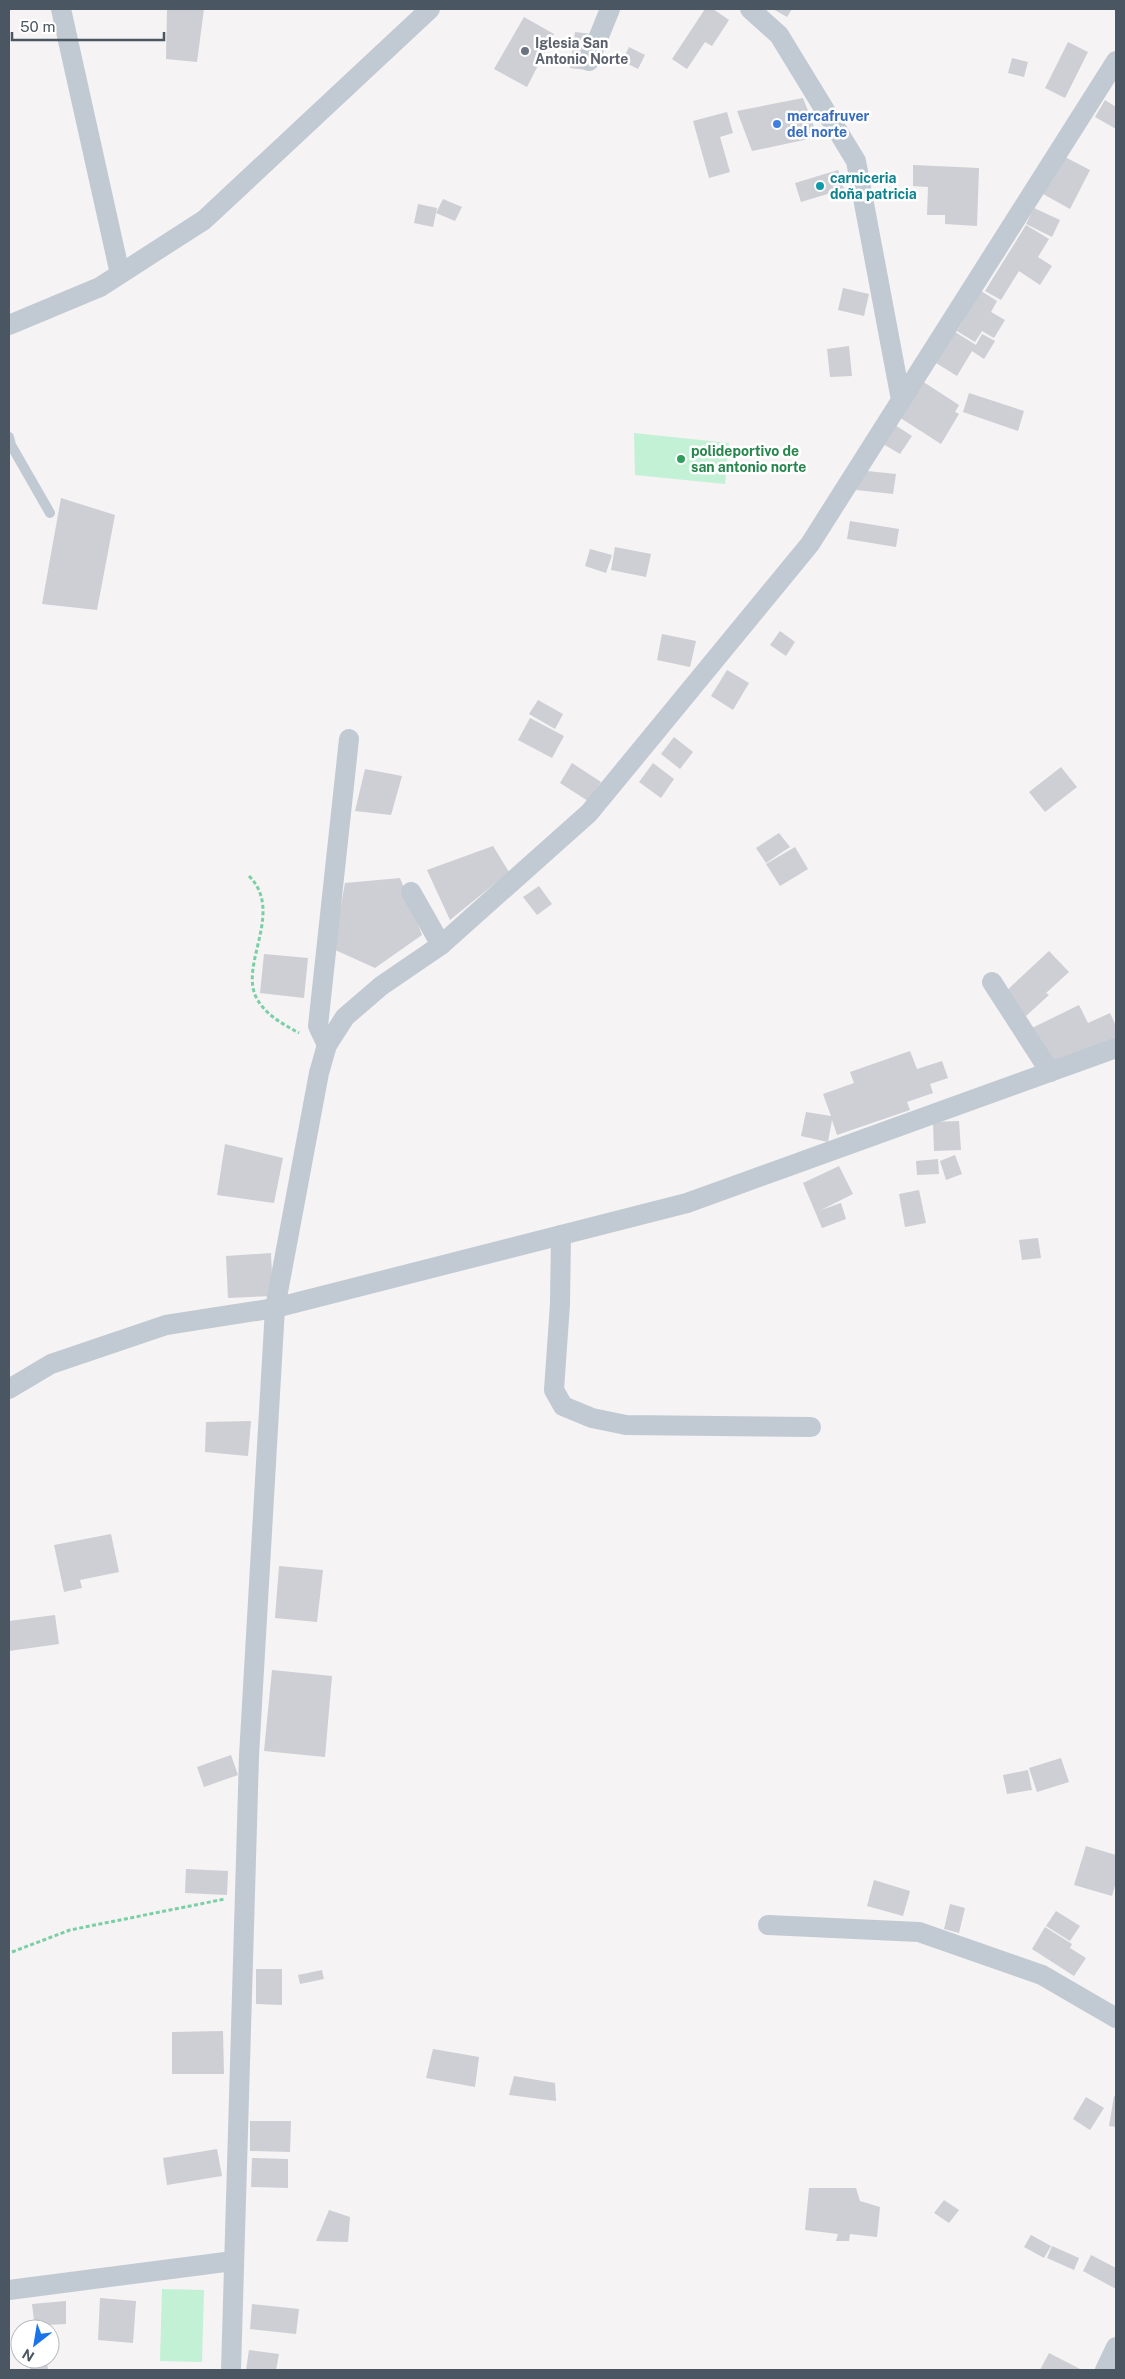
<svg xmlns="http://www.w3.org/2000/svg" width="1125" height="2379" font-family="'Public Sans',sans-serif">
  <rect width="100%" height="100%" fill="#f5f3f3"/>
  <!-- green -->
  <g fill="#c3f1d5">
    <path d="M 634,433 L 729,443 L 725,484 L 635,475 Z"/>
    <path d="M 162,2289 L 204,2290 L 202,2362 L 160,2361 Z"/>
  </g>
  <!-- building -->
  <g fill="#cdcfd5">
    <path d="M 167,9 L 204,9 L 197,62 L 166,59 Z"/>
    <path d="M 705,9 L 713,9 L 729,20 L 712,46 L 705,42 L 687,69 L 672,59 Z"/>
    <path d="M 773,9 L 792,9 L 787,17 Z"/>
    <path d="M 524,17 L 554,34 L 527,87 L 494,69 Z"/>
    <path d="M 575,32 L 592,34 L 587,70 L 570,68 Z"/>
    <path d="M 1068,42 L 1088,52 L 1065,98 L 1045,88 Z"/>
    <path d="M 629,47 L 645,55 L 638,69 L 622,61 Z"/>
    <path d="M 1012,58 L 1028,62 L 1024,77 L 1008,73 Z"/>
    <path d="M 803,98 L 818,137 L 752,151 L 737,111 Z"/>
    <path d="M 1105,100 L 1116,107 L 1116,129 L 1095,117 Z"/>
    <path d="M 727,112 L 733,133 L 720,137 L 730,172 L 709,178 L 693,121 Z"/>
    <path d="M 1063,156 L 1090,170 L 1070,209 L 1043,194 Z"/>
    <path d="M 913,165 L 979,168 L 977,226 L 945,224 L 945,215 L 927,215 L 928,187 L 913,186 Z"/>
    <path d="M 838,170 L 844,189 L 801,202 L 795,183 Z"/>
    <path d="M 443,199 L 462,207 L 455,221 L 436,213 Z"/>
    <path d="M 418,204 L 437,208 L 433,227 L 414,223 Z"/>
    <path d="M 1034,208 L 1060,220 L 1052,237 L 1026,224 Z"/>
    <path d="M 1026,225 L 1049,239 L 1038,257 L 1052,266 L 1040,285 L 1019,271 L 1001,300 L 985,291 Z"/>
    <path d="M 843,288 L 869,294 L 864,316 L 838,310 Z"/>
    <path d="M 981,291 L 997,301 L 991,312 L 1005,320 L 994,338 L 982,331 L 975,342 L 957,331 Z"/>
    <path d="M 955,332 L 976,345 L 982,334 L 995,341 L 984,359 L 972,351 L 957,376 L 936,363 Z"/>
    <path d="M 849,346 L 852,376 L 830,377 L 827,349 Z"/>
    <path d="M 922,381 L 959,405 L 955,412 L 959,414 L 941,444 L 899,417 Z"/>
    <path d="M 969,393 L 1024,411 L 1018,431 L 963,412 Z"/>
    <path d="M 895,425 L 912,436 L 900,454 L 883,444 Z"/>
    <path d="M 858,470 L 896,474 L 893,494 L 856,490 Z"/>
    <path d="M 61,498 L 115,515 L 97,610 L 42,604 Z"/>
    <path d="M 850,521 L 899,529 L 896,547 L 847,539 Z"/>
    <path d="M 615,547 L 651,554 L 646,577 L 611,570 Z"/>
    <path d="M 590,549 L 612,555 L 606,573 L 585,566 Z"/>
    <path d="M 780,631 L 795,642 L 786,656 L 770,645 Z"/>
    <path d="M 662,634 L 696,641 L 690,667 L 657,660 Z"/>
    <path d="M 727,670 L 749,683 L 733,710 L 711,696 Z"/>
    <path d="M 538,700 L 563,714 L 555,729 L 529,714 Z"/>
    <path d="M 530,718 L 564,736 L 552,758 L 518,740 Z"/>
    <path d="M 674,737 L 693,752 L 680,769 L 661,754 Z"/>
    <path d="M 572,763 L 601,782 L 588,801 L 560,783 Z"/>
    <path d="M 653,763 L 674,779 L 661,798 L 639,782 Z"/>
    <path d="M 1061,767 L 1077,787 L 1045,812 L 1029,792 Z"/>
    <path d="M 365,769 L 402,776 L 391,815 L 355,811 Z"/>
    <path d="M 779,833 L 790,847 L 766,863 L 756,848 Z"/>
    <path d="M 493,846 L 509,872 L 450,920 L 427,870 Z"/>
    <path d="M 795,847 L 808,869 L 780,886 L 766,864 Z"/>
    <path d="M 400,878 L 422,935 L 375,968 L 333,949 L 345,883 Z"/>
    <path d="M 539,886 L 552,904 L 537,915 L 523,897 Z"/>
    <path d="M 1049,951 L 1069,972 L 1046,993 L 1049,995 L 1026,1016 L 1004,993 Z"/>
    <path d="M 264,954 L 308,958 L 304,998 L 260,993 Z"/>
    <path d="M 1079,1005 L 1088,1023 L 1110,1013 L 1116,1026 L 1116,1039 L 1051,1071 L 1030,1029 Z"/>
    <path d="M 910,1051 L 917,1069 L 942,1061 L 948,1078 L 930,1084 L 933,1093 L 907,1102 L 910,1110 L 837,1135 L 832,1120 L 828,1142 L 801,1136 L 806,1112 L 831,1116 L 823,1094 L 854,1083 L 850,1072 Z"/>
    <path d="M 959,1121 L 961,1150 L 934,1151 L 933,1122 Z"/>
    <path d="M 225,1144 L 283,1158 L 274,1203 L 217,1195 Z"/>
    <path d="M 955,1155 L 962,1174 L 946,1180 L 940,1161 Z"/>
    <path d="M 938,1159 L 939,1174 L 917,1175 L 916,1161 Z"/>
    <path d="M 839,1166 L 853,1194 L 821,1210 L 841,1203 L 846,1219 L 822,1228 L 803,1183 Z"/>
    <path d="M 919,1190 L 926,1223 L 905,1227 L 899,1194 Z"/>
    <path d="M 1038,1238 L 1041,1258 L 1022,1260 L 1019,1240 Z"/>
    <path d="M 271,1253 L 273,1296 L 228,1298 L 226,1256 Z"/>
    <path d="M 251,1421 L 248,1456 L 205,1452 L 206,1422 Z"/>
    <path d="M 111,1534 L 119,1572 L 80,1580 L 82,1588 L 64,1592 L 54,1545 Z"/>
    <path d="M 279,1566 L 323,1570 L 317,1622 L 275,1618 Z"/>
    <path d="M 55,1615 L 59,1644 L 9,1651 L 9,1621 Z"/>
    <path d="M 272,1670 L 332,1676 L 325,1757 L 264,1751 Z"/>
    <path d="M 231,1755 L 238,1775 L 204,1787 L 197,1767 Z"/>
    <path d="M 1061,1758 L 1069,1782 L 1037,1792 L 1029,1768 Z"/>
    <path d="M 1028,1770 L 1032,1790 L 1007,1794 L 1003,1775 Z"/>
    <path d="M 1086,1846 L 1116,1855 L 1116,1882 L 1112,1896 L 1074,1885 Z"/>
    <path d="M 186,1869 L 228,1871 L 227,1895 L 185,1893 Z"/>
    <path d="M 874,1880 L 910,1891 L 903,1916 L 867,1906 Z"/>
    <path d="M 950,1904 L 965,1908 L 959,1933 L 944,1929 Z"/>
    <path d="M 1056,1911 L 1080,1926 L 1070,1941 L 1046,1926 Z"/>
    <path d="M 1045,1927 L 1072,1944 L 1070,1948 L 1086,1958 L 1074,1976 L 1032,1949 Z"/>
    <path d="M 256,1969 L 282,1969 L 282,2005 L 256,2004 Z"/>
    <path d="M 322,1970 L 324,1979 L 300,1984 L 298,1975 Z"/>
    <path d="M 223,2031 L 224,2074 L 172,2074 L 172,2032 Z"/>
    <path d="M 433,2049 L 479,2057 L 475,2087 L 426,2078 Z"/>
    <path d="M 514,2076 L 555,2083 L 556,2101 L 509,2095 Z"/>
    <path d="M 1114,2096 L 1116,2097 L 1116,2127 L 1109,2126 Z"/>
    <path d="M 1086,2097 L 1104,2108 L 1090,2130 L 1073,2119 Z"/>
    <path d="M 250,2121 L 291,2121 L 290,2152 L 250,2151 Z"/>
    <path d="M 217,2149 L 222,2176 L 167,2185 L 163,2158 Z"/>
    <path d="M 252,2158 L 288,2159 L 288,2188 L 251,2187 Z"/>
    <path d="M 809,2188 L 856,2188 L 860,2201 L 880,2207 L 877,2237 L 850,2234 L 849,2241 L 836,2241 L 838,2234 L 805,2230 Z"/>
    <path d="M 944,2200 L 959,2210 L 949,2223 L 934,2213 Z"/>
    <path d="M 329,2210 L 350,2217 L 348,2242 L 316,2241 Z"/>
    <path d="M 1031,2235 L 1051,2246 L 1044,2258 L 1024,2247 Z"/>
    <path d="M 1052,2246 L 1079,2258 L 1074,2270 L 1047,2258 Z"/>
    <path d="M 1091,2255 L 1116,2268 L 1116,2289 L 1083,2271 Z"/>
    <path d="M 100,2298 L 136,2301 L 133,2343 L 98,2340 Z"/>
    <path d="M 66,2301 L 66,2324 L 46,2325 L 45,2329 L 35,2329 L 32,2304 Z"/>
    <path d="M 252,2304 L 299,2309 L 296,2334 L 250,2329 Z"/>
    <path d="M 249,2350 L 279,2354 L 276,2370 L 246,2370 Z"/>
    <path d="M 1049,2353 L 1082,2370 L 1040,2370 Z"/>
    <path d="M 47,2362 L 48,2370 L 30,2370 L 30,2364 Z"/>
  </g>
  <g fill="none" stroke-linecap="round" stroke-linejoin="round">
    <!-- path -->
    <g stroke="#7ad0a6" stroke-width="3" stroke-dasharray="4 2.5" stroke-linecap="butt">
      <path d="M 249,876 C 285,912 238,965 257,999 C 267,1016 283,1024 299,1033"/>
      <path d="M 12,1952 L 70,1930 L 225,1899"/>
    </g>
    <!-- service -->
    <path stroke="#c1cad2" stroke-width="10" d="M 9,437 L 11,445 L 50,513"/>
    <!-- minor -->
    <g stroke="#c1cad2" stroke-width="20">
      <path d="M 61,9 L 120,274"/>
      <path d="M 750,9 L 779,35 L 856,161 L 901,400"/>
      <path d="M 589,61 L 610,9"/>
      <path d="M 9,325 L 100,287 L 204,220 L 430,9"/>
      <path d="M 411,892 L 441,945"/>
      <path d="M 992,982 L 1050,1072"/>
      <path d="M 327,1045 L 318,1026 L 349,739"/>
      <path d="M 561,1235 L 560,1304 L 554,1390 L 563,1406 L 592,1418 L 626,1425 L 811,1427"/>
      <path d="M 9,1389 L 51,1364 L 166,1325 L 275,1308 L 687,1203 L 1116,1048"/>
      <path d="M 768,1925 L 919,1932 L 1042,1975 L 1116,2018"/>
      <path d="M 9,2290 L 233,2261"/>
      <path d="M 231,2370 L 249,1756 L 275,1308 L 319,1073 L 327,1045 L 345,1017 L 381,986 L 441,945 L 589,813 L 810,544 L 1116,61"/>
      <path d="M 1105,2370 L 1116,2347"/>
    </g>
  </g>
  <!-- markers -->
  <circle fill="#6b7280" stroke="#fff" stroke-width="2" cx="525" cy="51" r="5"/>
  <circle fill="#3f7fe0" stroke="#fff" stroke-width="2" cx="777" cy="124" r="5"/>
  <circle fill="#0f9aa8" stroke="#fff" stroke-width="2" cx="820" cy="186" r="5"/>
  <circle fill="#2e9e5b" stroke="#fff" stroke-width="2" cx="681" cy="459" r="5"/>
  <g text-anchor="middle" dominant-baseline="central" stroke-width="5" stroke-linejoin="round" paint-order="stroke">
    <!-- worship labels -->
    <g font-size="14" font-weight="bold" fill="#5b616d" stroke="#fff" text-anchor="start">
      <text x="535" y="43">Iglesia San<tspan x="535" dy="16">Antonio Norte</tspan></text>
    </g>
    <!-- shop labels -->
    <g font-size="14" font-weight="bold" fill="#366cbe" stroke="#fff" text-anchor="start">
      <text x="787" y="116">mercafruver<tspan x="787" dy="16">del norte</tspan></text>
    </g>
    <!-- culture labels -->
    <g font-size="14" font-weight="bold" fill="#0d838f" stroke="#fff" text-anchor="start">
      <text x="830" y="178">carniceria<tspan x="830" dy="16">doña patricia</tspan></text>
    </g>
    <!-- leisure labels -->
    <g font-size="14" font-weight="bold" fill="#27864d" stroke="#fff" text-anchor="start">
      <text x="691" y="451">polideportivo de<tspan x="691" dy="16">san antonio norte</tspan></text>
    </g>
  </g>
  <!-- border -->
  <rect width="1125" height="2379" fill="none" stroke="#4a5661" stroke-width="20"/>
  <!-- north arrow -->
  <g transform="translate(35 2344) rotate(211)"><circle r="24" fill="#ffffff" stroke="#b7bbc0"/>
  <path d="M0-4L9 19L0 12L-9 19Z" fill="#1a73e8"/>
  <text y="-8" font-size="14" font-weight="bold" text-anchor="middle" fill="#4a5661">N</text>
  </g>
  <!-- scale -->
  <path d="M12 32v8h152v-8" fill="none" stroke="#4a5661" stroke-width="2.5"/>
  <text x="20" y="32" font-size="15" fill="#4a5661" stroke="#ffffff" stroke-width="4" paint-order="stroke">50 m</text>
</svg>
